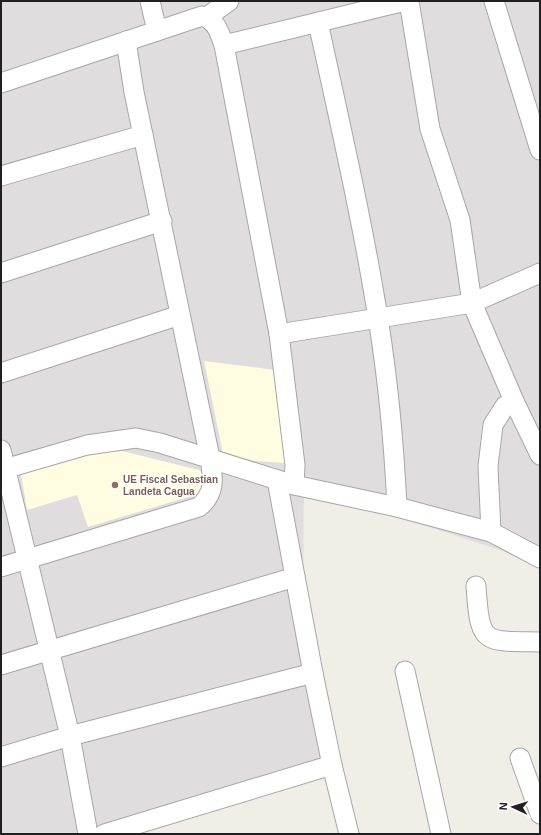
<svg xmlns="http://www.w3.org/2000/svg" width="541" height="835" font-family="Arial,sans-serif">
  <rect width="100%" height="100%" fill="#f1ede7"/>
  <!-- residential -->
  <path fill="#dfddde" d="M 1,1 L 540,1 L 540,563 L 304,486 L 303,577 L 338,766 L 103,834 L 1,834 Z"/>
  <!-- education -->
  <g fill="#fffce2">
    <path d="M 204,361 L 275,370 L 286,463 L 224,459 Z"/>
    <path d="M 122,451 L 199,470 L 207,477 L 205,492 L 88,527 L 77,495 L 27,510 L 21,474 L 98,453 Z"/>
  </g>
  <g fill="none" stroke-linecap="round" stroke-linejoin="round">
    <defs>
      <g id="minor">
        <path d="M 150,1 L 157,31"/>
        <path d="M 409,1 L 430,129 L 460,220 L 472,303 L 514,401 L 540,455"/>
        <path d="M 494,1 L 540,150"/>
        <path d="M 207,17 L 229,1"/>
        <path d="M 318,22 C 339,120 362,218 378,318 C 388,380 394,444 397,507"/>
        <path d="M 224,45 L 405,1"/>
        <path d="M 1,83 L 202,16 C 217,21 219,32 224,45 L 279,334 L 295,465 L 294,485"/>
        <path d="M 1,176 L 143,135"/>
        <path d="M 1,273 L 162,221"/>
        <path d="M 279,334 L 472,303 L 540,273"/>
        <path d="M 1,373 L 180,315"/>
        <path d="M 1,450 L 70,736 L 88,834"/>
        <path d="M 1,470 L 87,445 L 136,438 L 160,443 L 294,485 L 397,507 L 491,532 L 540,558"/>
        <path d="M 277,480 L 313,673 L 332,765 L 349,834"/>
        <path d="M 491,532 L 488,466 L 493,425 L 505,406 L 514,401"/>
        <path d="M 1,567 L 199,507 C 216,493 213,478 210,458 L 134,92 L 126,41"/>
        <path d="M 476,586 C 480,646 483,641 540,642"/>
        <path d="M 1,665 L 295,577"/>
        <path d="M 405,671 L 441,834"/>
        <path d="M 1,757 L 70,736 L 313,673"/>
        <path d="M 520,758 L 540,814"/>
        <path d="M 104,834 L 332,765"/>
      </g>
    </defs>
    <!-- minor casing -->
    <use href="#minor" stroke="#a7a7a7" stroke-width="21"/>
    <!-- minor -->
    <use href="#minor" stroke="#fff" stroke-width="19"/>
  </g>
  <!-- markers -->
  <circle fill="#8d6e63" stroke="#fff" stroke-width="1.5" cx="115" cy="485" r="4"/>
  <g text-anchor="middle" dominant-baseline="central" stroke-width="3" stroke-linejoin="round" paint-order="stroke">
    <!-- education labels -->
    <g font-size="10" font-weight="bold" fill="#785e54" stroke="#fff" text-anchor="start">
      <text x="123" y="479">UE Fiscal Sebastian<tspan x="123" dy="12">Landeta Cagua</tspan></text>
    </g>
  </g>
  <!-- border -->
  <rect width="541" height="835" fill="none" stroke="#202020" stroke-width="4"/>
  <!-- north arrow -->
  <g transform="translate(513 807) rotate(274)" stroke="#ffffff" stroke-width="3" paint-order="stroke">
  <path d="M0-3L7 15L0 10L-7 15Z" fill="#202020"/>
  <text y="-6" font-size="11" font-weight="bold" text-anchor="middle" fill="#202020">N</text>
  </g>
</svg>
